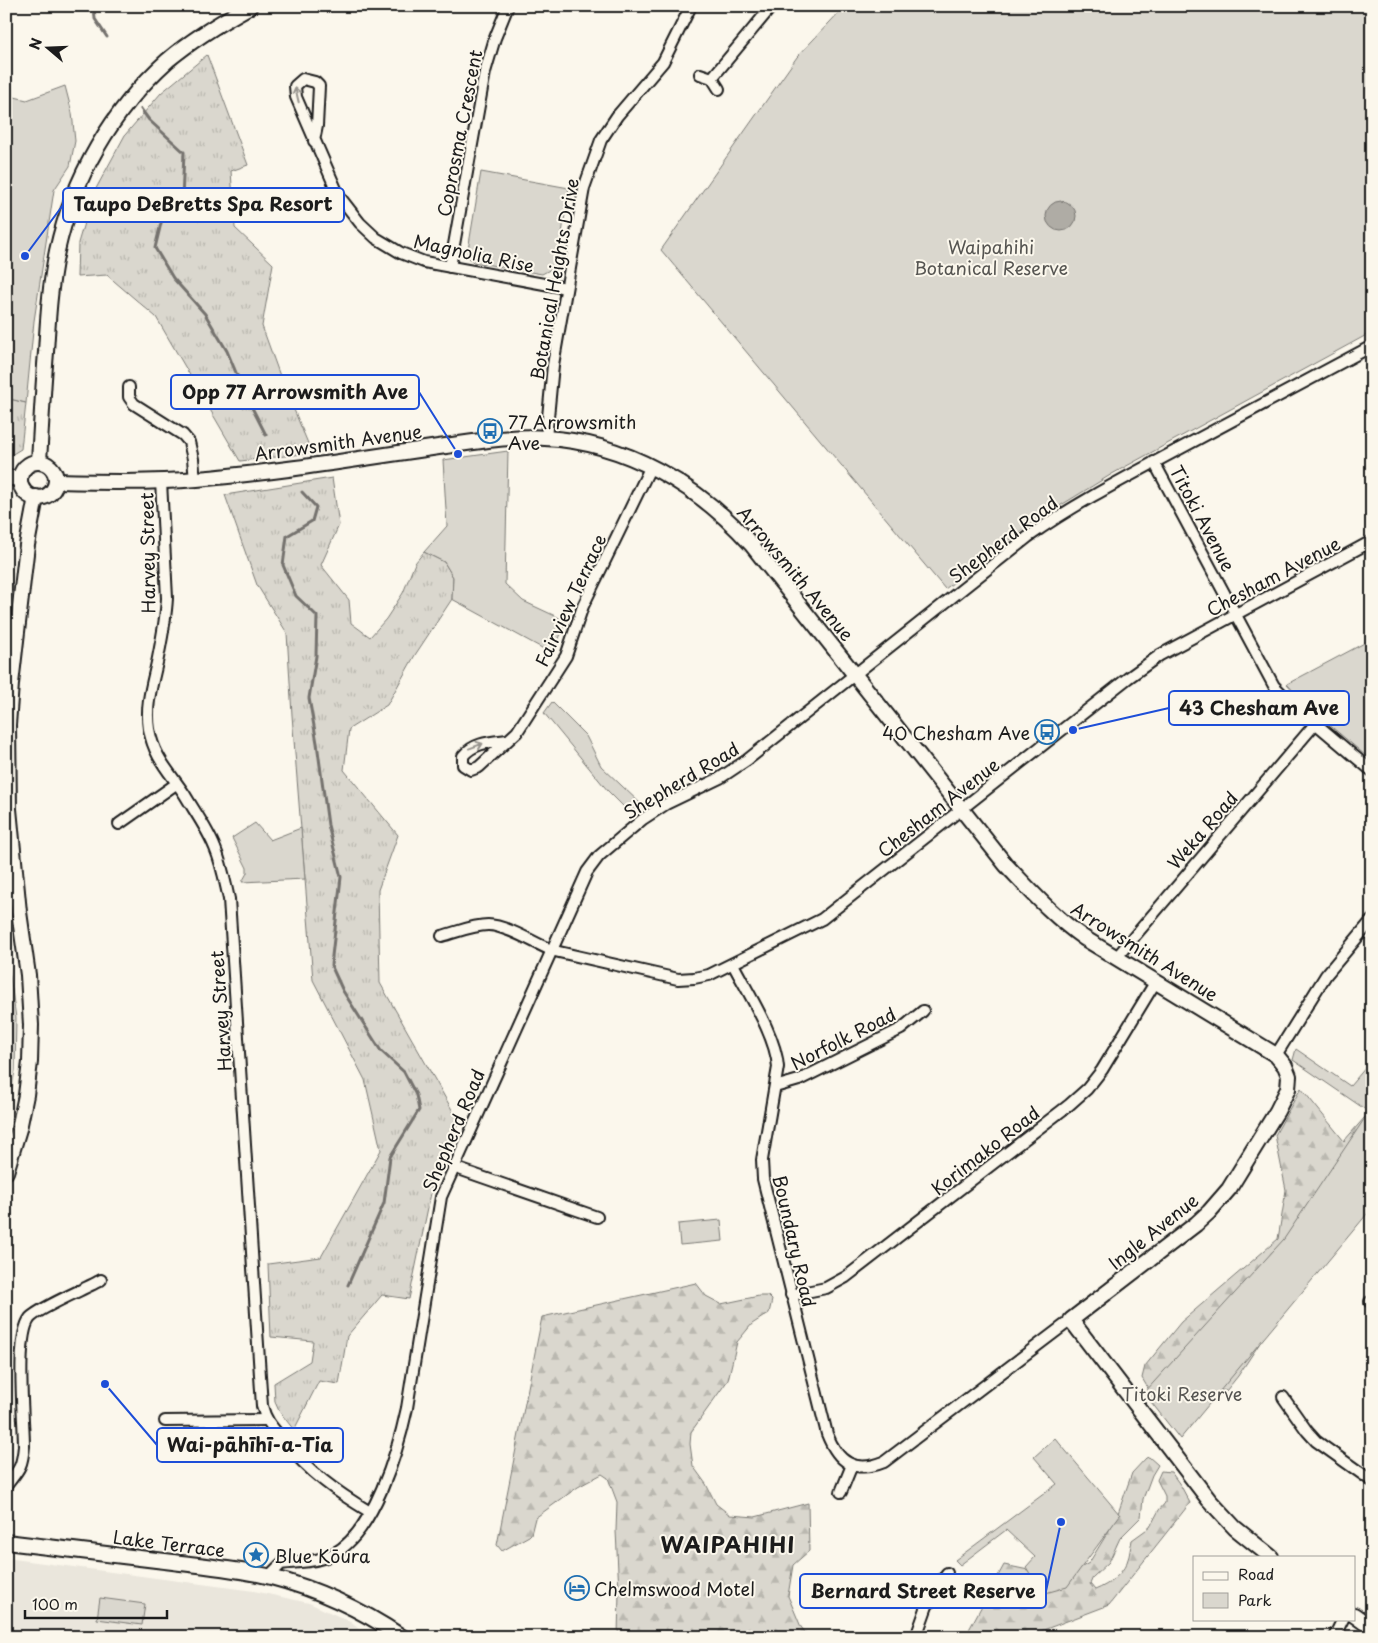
<svg xmlns="http://www.w3.org/2000/svg" width="1378" height="1643" font-family="'Playpen Sans',sans-serif">
  <defs>
    <pattern id="grass-tufts" width="24" height="20" patternUnits="userSpaceOnUse" patternTransform="scale(1.25)"><rect width="24" height="20" fill="#dad7ce"/><path d="M3 7l-1-3M5 7V3M7 7l1-3M15 17l-1-3M17 17v-4M19 17l1-3" fill="none" stroke="#bab8b0"/></pattern>
    <pattern id="forest-firs" width="22" height="20" patternUnits="userSpaceOnUse" patternTransform="scale(1.25)"><rect width="22" height="20" fill="#dad7ce"/><path d="M5 1l3.5 6h-7zM16 11l3.5 6h-7z" fill="#bab8b0"/></pattern>
  </defs>
  <rect width="100%" height="100%" fill="#fbf7ec"/>
  <filter id="ink" filterUnits="userSpaceOnUse"><feTurbulence type="fractalNoise" baseFrequency=".02" numOctaves="2"/><feDisplacementMap in="SourceGraphic" scale="10" xChannelSelector="R" yChannelSelector="G"/><feConvolveMatrix kernelMatrix="1 2 1 2 8 2 1 2 1" color-interpolation-filters="sRGB"/></filter>
  <g filter="url(#ink)">
    <!-- built -->
    <path fill="#eae6dc" d="M 6,1558 L 254,1591 L 309,1603 L 349,1621 L 369,1637 L 6,1637 Z"/>
    <!-- grass -->
    <g fill="url(#grass-tufts)" stroke="#7b7a75">
      <path d="M 207,55 L 248,165 L 231,171 L 235,228 L 273,264 L 262,326 L 280,376 L 312,453 L 240,461 L 156,317 L 107,275 L 77,277 L 78,243 L 92,196 L 125,135 L 161,93 Z"/>
      <path d="M 6,398 L 26,403 L 21,449 L 6,458 Z"/>
      <path d="M 332,478 L 339,525 L 321,565 L 349,600 L 351,623 L 370,637 L 386,619 L 403,593 L 415,563 L 424,552 L 444,562 L 453,577 L 452,599 L 415,655 L 387,705 L 349,729 L 344,770 L 398,835 L 378,890 L 380,983 L 459,1122 L 436,1169 L 409,1299 L 382,1295 L 347,1336 L 339,1384 L 319,1381 L 294,1430 L 279,1411 L 275,1402 L 274,1383 L 310,1361 L 313,1341 L 271,1337 L 268,1264 L 321,1257 L 381,1150 L 365,1080 L 313,980 L 292,715 L 287,633 L 257,585 L 225,495 Z"/>
      <path d="M 6,947 L 16,1018 L 15,1070 L 6,1121 Z"/>
    </g>
    <!-- forest -->
    <g fill="url(#forest-firs)" stroke="#7b7a75">
      <path d="M 1301,1088 L 1344,1141 L 1372,1109 L 1285,1305 L 1238,1376 L 1226,1391 L 1213,1389 L 1156,1402 L 1142,1378 L 1145,1366 L 1181,1322 L 1278,1239 L 1286,1190 L 1275,1135 Z"/>
      <path d="M 696,1283 L 706,1296 L 721,1304 L 759,1296 L 768,1296 L 772,1300 L 769,1313 L 752,1324 L 737,1342 L 728,1380 L 691,1432 L 690,1444 L 693,1466 L 706,1484 L 716,1504 L 730,1515 L 755,1517 L 808,1503 L 809,1551 L 793,1565 L 788,1596 L 801,1627 L 809,1637 L 618,1637 L 619,1591 L 616,1531 L 617,1502 L 608,1478 L 602,1474 L 578,1487 L 535,1518 L 531,1534 L 529,1536 L 502,1551 L 497,1545 L 542,1317 Z"/>
      <path d="M 1149,1457 L 1158,1465 L 1152,1475 L 1143,1499 L 1141,1517 L 1120,1538 L 1109,1562 L 1093,1577 L 1090,1584 L 1095,1590 C 1110,1584 1125,1573 1129,1556 C 1130,1551 1131,1545 1132,1540 L 1150,1527 L 1159,1510 L 1165,1503 L 1165,1496 L 1157,1480 L 1161,1471 L 1171,1472 L 1181,1486 L 1190,1503 L 1109,1605 L 1025,1637 L 965,1637 L 1004,1565 L 1043,1573 L 1059,1580 L 1089,1563 L 1116,1519 L 1132,1473 L 1146,1458 Z"/>
    </g>
    <!-- park -->
    <g fill="#dad7ce" stroke="#7b7a75">
      <path d="M 845,6 L 1372,6 L 1372,332 L 1112,474 L 1035,521 L 945,589 L 661,250 L 797,57 Z"/>
      <path d="M 65,86 L 72,113 L 75,141 L 70,166 L 54,190 L 34,321 L 26,403 L 6,398 L 6,95 L 27,100 Z"/>
      <path d="M 481,172 L 569,188 L 557,266 L 542,274 L 473,262 L 467,256 Z"/>
      <path d="M 508,451 L 505,584 L 523,601 L 566,621 L 553,654 L 452,599 L 453,577 L 444,562 L 424,552 L 447,526 L 443,460 Z"/>
      <path d="M 1372,639 L 1372,761 L 1307,706 L 1287,684 Z"/>
      <path d="M 552,702 L 586,736 L 601,766 L 642,805 L 630,813 L 608,791 L 544,713 Z"/>
      <path d="M 255,823 L 270,840 L 301,828 L 305,879 L 242,882 L 247,873 L 247,868 L 232,838 Z"/>
      <path d="M 1296,1049 L 1350,1086 L 1372,1060 L 1372,1208 L 1180,1439 L 1144,1393 L 1284,1239 L 1369,1112 L 1293,1060 Z"/>
      <path d="M 721,1220 L 723,1241 L 680,1245 L 678,1224 Z"/>
      <path d="M 1055,1438 L 1120,1515 L 1067,1587 L 1042,1594 L 1026,1567 L 1035,1557 L 1006,1530 L 960,1565 L 955,1560 L 1057,1484 L 1034,1457 Z"/>
      <path d="M 100,1598 L 145,1604 L 142,1625 L 97,1619 Z"/>
    </g>
    <!-- water -->
    <circle fill="#afaca5" stroke="#74726e" cx="1061" cy="216" r="15"/>
    <g fill="none" stroke-linecap="round" stroke-linejoin="round">
      <!-- stream -->
      <g stroke="#74726e" stroke-width="3">
        <path d="M 94,6 L 95,19 L 107,37"/>
        <path d="M 141,109 L 149,120 L 184,152 L 182,200 L 162,219 L 155,248 L 173,278 L 205,314 L 227,351 L 244,392 L 266,435"/>
        <path d="M 302,492 L 316,507 L 312,521 L 287,536 L 283,565 L 296,596 L 317,616 L 316,656 L 309,698 L 317,743 L 328,825 L 341,877 L 331,965 L 343,991 L 381,1051 L 404,1072 L 416,1095 L 419,1110 L 390,1157 L 384,1203 L 348,1285"/>
        <path d="M 6,1037 L 8,1047 L 6,1057"/>
      </g>
      <defs>
        <g id="street">
          <path d="M 700,74 L 712,78 L 772,6"/>
          <path d="M 712,78 L 719,89"/>
          <path d="M 314,141 L 317,126 L 319,86 L 315,82 L 303,79 L 295,86 L 296,97 L 339,196 L 360,223 L 376,238 L 401,253 L 424,262 L 566,288"/>
          <path d="M 450,267 L 485,72 L 495,38 L 508,6"/>
          <path d="M 129,387 L 129,397 L 134,404 L 183,435 L 189,442 L 193,459 L 195,480"/>
          <path d="M 546,438 L 553,365 L 584,188 L 601,140 L 617,116 L 663,62 L 691,6"/>
          <path d="M 1154,462 L 1274,686 L 1289,701 L 1372,771"/>
          <path d="M 161,481 L 167,598 C 166,618 162,638 158,658 C 153,682 145,704 149,729 C 154,758 170,772 185,795 C 195,812 208,830 215,848 C 222,864 225,882 229,899 L 262,1406 C 266,1422 273,1428 284,1441 C 310,1473 335,1491 370,1512"/>
          <path d="M 508,740 C 492,742 474,742 463,756 L 463,765 L 471,770 L 479,767 L 517,732 L 566,656 L 583,606 L 651,466"/>
          <path d="M 119,824 L 176,784"/>
          <path d="M 442,936 C 457,932 473,925 488,925 C 505,925 535,943 551,950 L 559,952 L 678,979 L 694,978 L 709,975 L 822,919 L 1128,678 L 1160,655 L 1372,541"/>
          <path d="M 1116,958 L 1315,724"/>
          <path d="M 733,964 C 748,993 776,1036 778,1067 L 762,1160 L 763,1179 L 827,1434 C 838,1462 854,1474 884,1462 L 1071,1320"/>
          <path d="M 1276,1055 L 1326,975 L 1372,920"/>
          <path d="M 775,1087 L 799,1080 L 901,1029 L 923,1011"/>
          <path d="M 453,1167 L 597,1217"/>
          <path d="M 791,1295 L 826,1288 L 846,1277 L 1069,1105 L 1087,1089 L 1102,1070 L 1156,981"/>
          <path d="M 1370,1302 L 1372,1303"/>
          <path d="M 1283,1397 L 1307,1431 L 1316,1441 L 1372,1481"/>
          <path d="M 165,1421 L 266,1420"/>
          <path d="M 6,1486 C 19,1469 22,1468 24,1446 C 24,1419 15,1337 30,1318 C 39,1308 87,1288 101,1280"/>
          <path d="M 841,1492 L 852,1465"/>
          <path d="M 269,1576 L 281,1564 C 299,1561 316,1563 333,1554 C 374,1533 398,1450 407,1408 L 441,1197 L 587,872 L 599,856 L 643,819 L 666,804 L 720,778 L 747,760 L 1028,537 C 1076,503 1129,476 1181,448 C 1245,414 1308,380 1372,346"/>
          <path d="M 916,1637 L 927,1606 L 947,1573"/>
          <path d="M 1334,1637 L 1343,1619"/>
        </g>
        <g id="secondary">
          <path d="M 39,462 C 41,426 43,389 46,352 C 48,318 50,284 57,251 C 73,178 112,110 168,60 C 193,39 221,22 250,6"/>
          <circle cx="38" cy="480" r="18"/>
          <path d="M 6,478 L 20,478"/>
          <path d="M 56,481 C 103,482 150,483 197,479 C 294,471 391,453 488,440 C 507,438 526,436 545,438 C 625,442 698,485 751,544 L 1006,865 C 1031,891 1054,917 1084,938 L 1276,1055 L 1285,1066 L 1289,1076 L 1288,1089 L 1277,1111 L 1229,1189 L 1209,1212 L 1196,1224 L 1071,1320 L 1209,1500 L 1235,1528 L 1271,1557"/>
          <path d="M 6,1172 L 19,1129 L 26,1095 L 30,1062 L 31,1025 L 28,975 L 19,912 L 9,809 L 8,725 L 11,684 L 27,545 L 36,497"/>
          <path d="M 6,1542 C 62,1549 117,1555 173,1562 C 205,1566 239,1569 271,1577 C 318,1589 362,1610 402,1637"/>
          <path d="M 1354,1615 L 1372,1628"/>
        </g>
      </defs>
      <!-- street casing -->
      <use href="#street" stroke="#1c1c1c" stroke-width="14"/>
      <!-- secondary casing -->
      <use href="#secondary" stroke="#1c1c1c" stroke-width="18"/>
      <!-- street -->
      <use href="#street" stroke="#fbf7ec" stroke-width="10"/>
      <!-- secondary -->
      <use href="#secondary" stroke="#fbf7ec" stroke-width="14"/>
    </g>
    <!-- one-way arrows -->
    <defs><path id="oneway-shaft" d="M-6 0H5M1.5-3L5.5 0L1.5 3" fill="none" stroke-width="1.6" stroke-linecap="round" stroke-linejoin="round" transform="scale(1.25)"/></defs>
    <g stroke="#97948e">
      <use href="#oneway-shaft" transform="translate(297 95) rotate(-103)"/>
      <use href="#oneway-shaft" transform="translate(476 746) rotate(-20)"/>
    </g>
  </g>
  <!-- icons -->
  <defs>
    <symbol id="bus-ring" viewBox="-11 -11 22 22"><circle r="9.5" fill="#fbf7ec" stroke="#1f6fb2" stroke-width="1.5"/><path d="M-5-6H5V4H4V6H2V4H-2V6H-4V4H-5ZM-3.5-4V0h7V-4ZM-3.5 1.2v1.5H-2V1.2ZM2 1.2v1.5H3.5V1.2Z" fill="#1f6fb2"/></symbol>
    <symbol id="sight-ring" viewBox="-11 -11 22 22"><circle r="9.5" fill="#fbf7ec" stroke="#1f6fb2" stroke-width="1.5"/><path d="M0-6L1.8-2.2L6-1.7L2.9 1.2L3.7 5.4L0 3.3L-3.7 5.4L-2.9 1.2L-6-1.7L-1.8-2.2Z" fill="#1f6fb2"/></symbol>
    <symbol id="hotel-ring" viewBox="-11 -11 22 22"><circle r="9.5" fill="#fbf7ec" stroke="#1f6fb2" stroke-width="1.5"/><path d="M-6-4.5h1.5V1H6V5H4.5V3h-9V5H-6ZM-4 0a1.8 1.8 0 1 1 3.6 0ZM.5 0V-2.5h3Q6-2.5 6 0Z" fill="#1f6fb2"/></symbol>
  </defs>
  <g fill-rule="evenodd">
    <use href="#bus-ring" x="476" y="417" width="28" height="28"/>
    <use href="#bus-ring" x="1033" y="718" width="28" height="28"/>
    <use href="#sight-ring" x="242" y="1541" width="28" height="28"/>
    <use href="#hotel-ring" x="563" y="1574" width="28" height="28"/>
  </g>
  <g text-anchor="middle" dominant-baseline="central" stroke-width="4" stroke-linejoin="round" paint-order="stroke">
    <!-- street labels -->
    <g font-size="18" fill="#1c1c1c" stroke="#fbf7ec">
      <text transform="translate(459 133) rotate(-79)">Coprosma Crescent</text>
      <text transform="translate(474 253) rotate(12)">Magnolia Rise</text>
      <text transform="translate(554 279) rotate(-80)">Botanical Heights Drive</text>
      <text transform="translate(338 442) rotate(-8)">Arrowsmith Avenue</text>
      <text transform="translate(1203 518) rotate(62)">Titoki Avenue</text>
      <text transform="translate(1003 539) rotate(-37)">Shepherd Road</text>
      <text transform="translate(147 553) rotate(-91)">Harvey Street</text>
      <text transform="translate(796 573) rotate(50)">Arrowsmith Avenue</text>
      <text transform="translate(1273 576) rotate(-28)">Chesham Avenue</text>
      <text transform="translate(570 600) rotate(-65)">Fairview Terrace</text>
      <text transform="translate(681 780) rotate(-31)">Shepherd Road</text>
      <text transform="translate(938 807) rotate(-38)">Chesham Avenue</text>
      <text transform="translate(1202 830) rotate(-49)">Weka Road</text>
      <text transform="translate(1145 951) rotate(32)">Arrowsmith Avenue</text>
      <text transform="translate(220 1011) rotate(-94)">Harvey Street</text>
      <text transform="translate(843 1038) rotate(-27)">Norfolk Road</text>
      <text transform="translate(453 1130) rotate(-67)">Shepherd Road</text>
      <text transform="translate(985 1150) rotate(-38)">Korimako Road</text>
      <text transform="translate(1153 1231) rotate(-39)">Ingle Avenue</text>
      <text transform="translate(795 1241) rotate(77)">Boundary Road</text>
      <text transform="translate(169 1543) rotate(7)">Lake Terrace</text>
    </g>
    <!-- park labels -->
    <g font-size="18" fill="#555451" stroke="#fbf7ec">
      <text x="991" y="246">Waipahihi<tspan x="991" dy="21">Botanical Reserve</tspan></text>
      <text x="1182" y="1393">Titoki Reserve</text>
    </g>
    <!-- poi labels -->
    <g font-size="18" fill="#1c1c1c" stroke="#fbf7ec" text-anchor="start">
      <text x="508" y="421">77 Arrowsmith<tspan x="508" dy="21">Ave</tspan></text>
      <text x="1030" y="732" text-anchor="end">40 Chesham Ave</text>
      <text x="274" y="1555">Blue Kōura</text>
      <text x="594" y="1588">Chelmswood Motel</text>
    </g>
    <!-- district labels -->
    <g font-size="22" font-weight="bold" letter-spacing="1" fill="#1c1c1c" stroke="#fbf7ec">
      <text x="728" y="1543">WAIPAHIHI</text>
    </g>
  </g>
  <!-- callouts -->
  <path fill="none" stroke="#1d4ed8" stroke-width="2" d="M25 256L63 205M458 454L419 392M1073 730L1169 708M105 1384L157 1445M1061 1522L1046 1591"/>
  <g fill="#1d4ed8" stroke="#fbf7ec" stroke-width="2">
    <circle cx="25" cy="256" r="5"/>
    <circle cx="458" cy="454" r="5"/>
    <circle cx="1073" cy="730" r="5"/>
    <circle cx="105" cy="1384" r="5"/>
    <circle cx="1061" cy="1522" r="5"/>
  </g>
  <g fill="#fbf7ec" stroke="#1d4ed8" stroke-width="2">
    <rect x="63" y="188" width="281" height="34" rx="5"/>
    <rect x="171" y="375" width="248" height="34" rx="5"/>
    <rect x="1169" y="691" width="180" height="34" rx="5"/>
    <rect x="157" y="1428" width="186" height="34" rx="5"/>
    <rect x="800" y="1574" width="246" height="34" rx="5"/>
  </g>
  <g font-size="19" text-anchor="middle" font-weight="bold" fill="#1c1c1c">
    <text x="203" y="211">Taupo DeBretts Spa Resort</text>
    <text x="295" y="399">Opp 77 Arrowsmith Ave</text>
    <text x="1259" y="715">43 Chesham Ave</text>
    <text x="250" y="1452">Wai-pāhīhī-a-Tia</text>
    <text x="923" y="1598">Bernard Street Reserve</text>
  </g>
  <!-- margin -->
  <rect width="1378" height="1643" fill="none" stroke="#fbf7ec" stroke-width="25"/>
  <rect x="12" y="12" width="1353" height="1618" fill="none" stroke="#1c1c1c" stroke-width="2" filter="url(#ink)"/>
  <!-- legend -->
  <rect x="1193" y="1556" width="162" height="65" fill="#fbf7ec" stroke="#a29f99"/>
  <rect x="1203" y="1572" width="25" height="8" fill="#fbf7ec" stroke="#a29f99"/>
  <text x="1238" y="1580" font-size="15" fill="#1c1c1c">Road</text>
  <rect x="1203" y="1593" width="25" height="15" fill="#dad7ce" stroke="#a29f99"/>
  <text x="1238" y="1606" font-size="15" fill="#1c1c1c">Park</text>
  <!-- north arrow -->
  <g transform="translate(48 48) rotate(289)" stroke="#fbf7ec" stroke-width="4" paint-order="stroke">
  <path d="M0-4L9 19L0 12L-9 19Z" fill="#1c1c1c"/>
  <text y="-8" font-size="14" font-weight="bold" text-anchor="middle" fill="#1c1c1c">N</text>
  </g>
  <!-- scale -->
  <path d="M25 1610v8h142v-8" fill="none" stroke="#1c1c1c" stroke-width="2.5"/>
  <text x="32" y="1610" font-size="15" fill="#1c1c1c" stroke="#fbf7ec" stroke-width="4" paint-order="stroke">100 m</text>
</svg>
